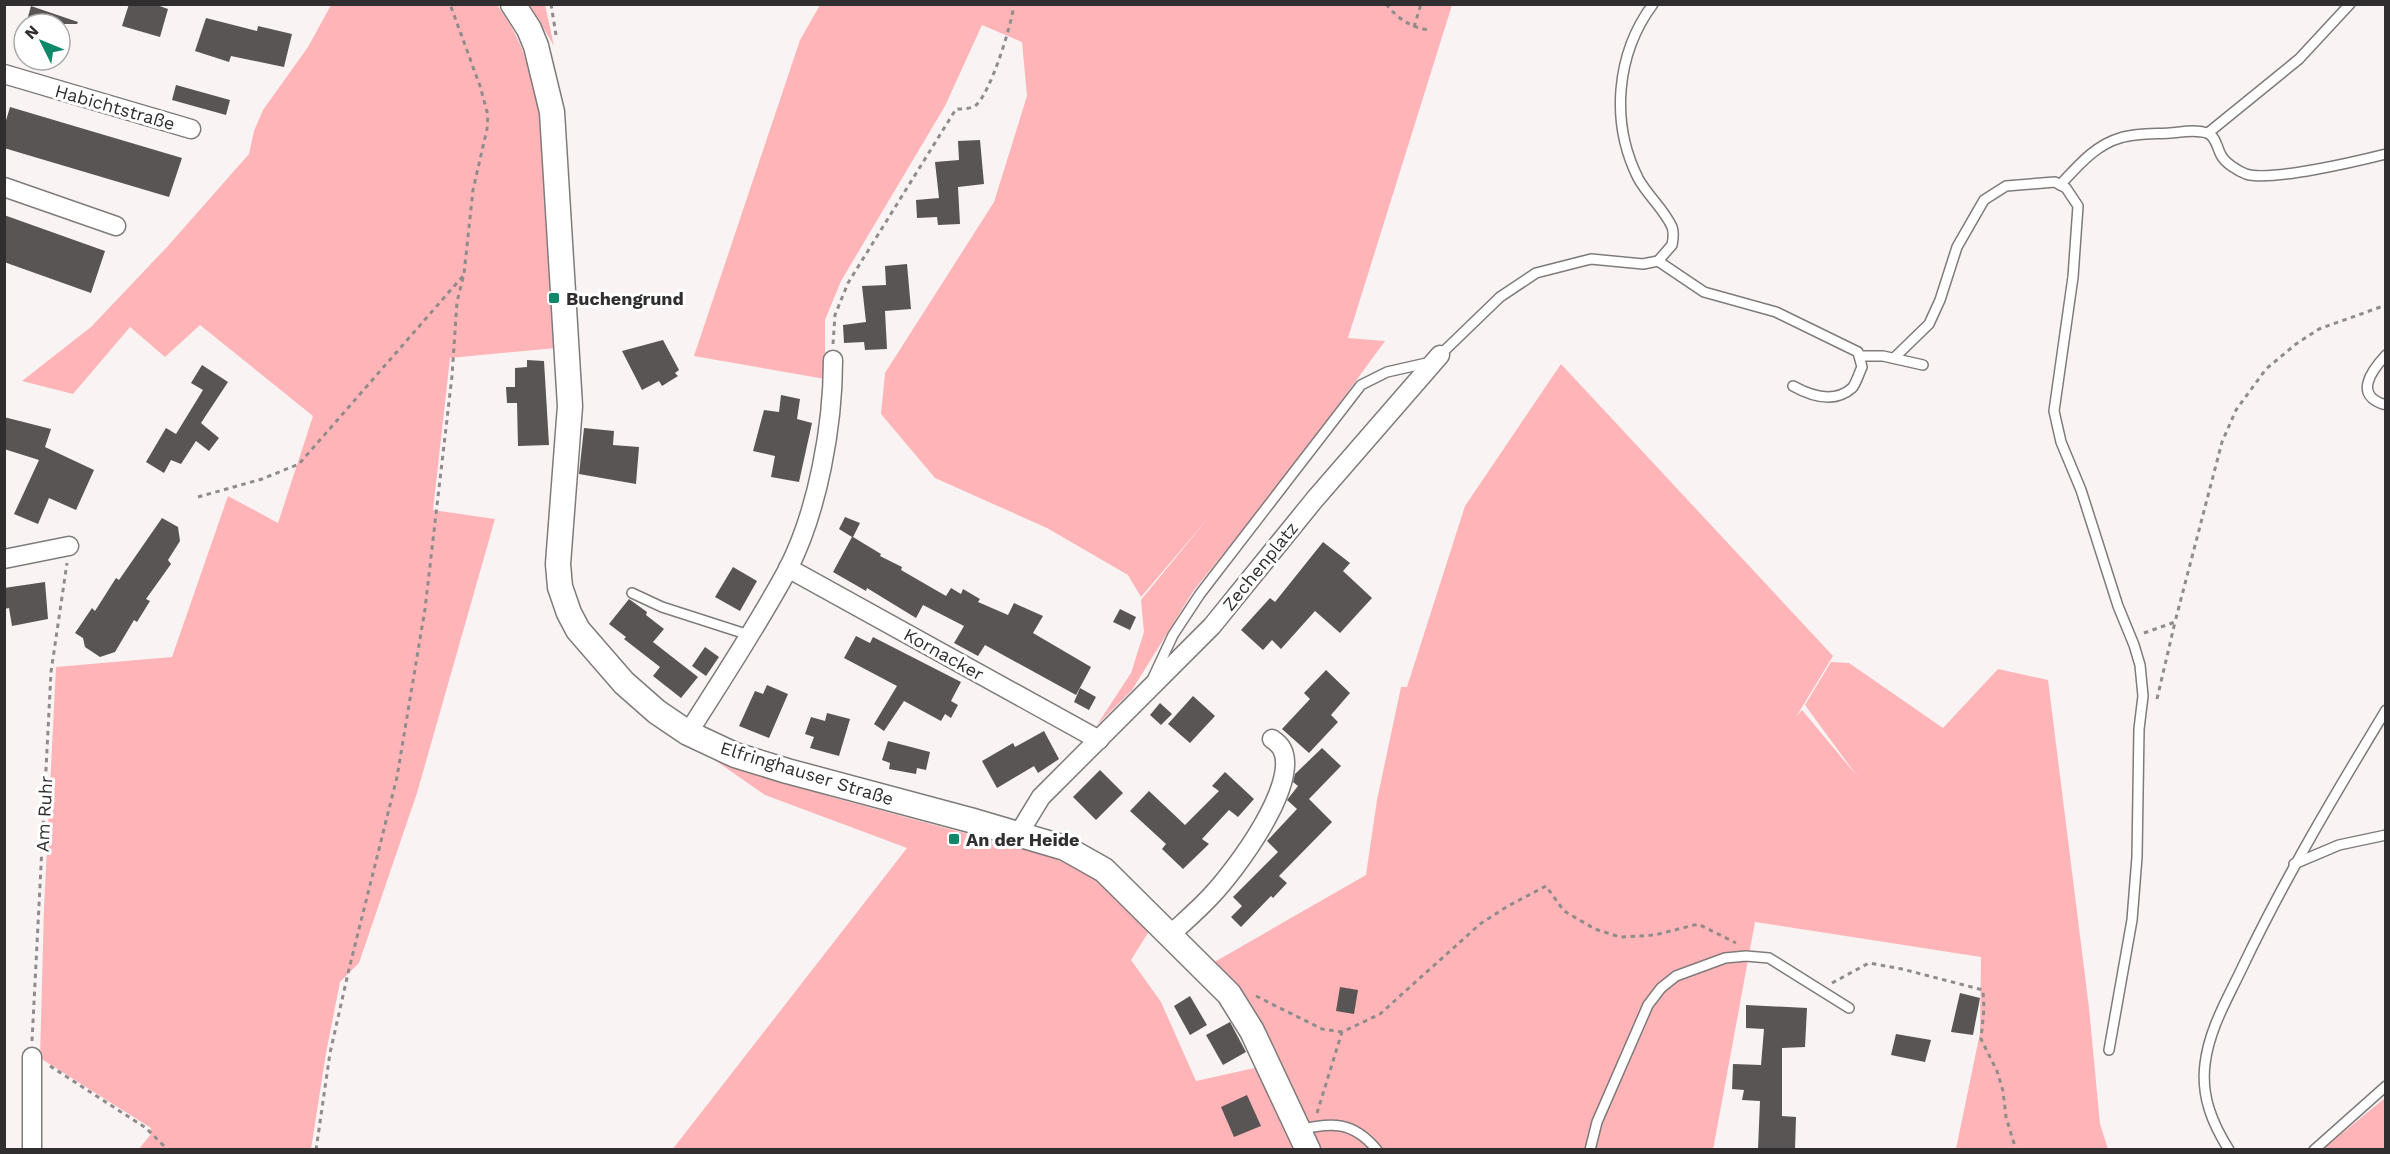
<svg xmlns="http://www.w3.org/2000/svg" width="2390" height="1154" font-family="'Work Sans',sans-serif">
  <rect width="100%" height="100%" fill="#f9f3f3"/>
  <!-- green -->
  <g fill="#ffb5b8">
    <path d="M 496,4 C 542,63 543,139 547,211 C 550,257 553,302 556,348 L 450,358 L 433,510 L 495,519 L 417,793 L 359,963 L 340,982 L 326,1053 L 311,1149 L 139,1149 L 151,1134 L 151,1128 L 40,1058 L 44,908 L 56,667 L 172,657 L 228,496 L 278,523 L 313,416 L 200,325 L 165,357 L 130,327 L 73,394 L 22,381 L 91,327 L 167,247 L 249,154 L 254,131 L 263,110 L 308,47 L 331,5 Z"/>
    <path d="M 530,5 L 545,5 L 554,46 Z"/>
    <path d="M 820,5 L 1452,5 L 1348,338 L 1385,341 L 1285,478 L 1194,590 L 1132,690 L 1097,725 L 1131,673 L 1144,632 L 1141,600 L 1209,517 L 1141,597 L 1128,575 L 1047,528 L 935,478 L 881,414 L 885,373 L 994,202 L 1027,96 L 1022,42 L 982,25 L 945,106 L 841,281 L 825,320 L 825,379 L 694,356 L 800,40 Z"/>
    <path d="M 1561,364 L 1833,656 L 1796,717 L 1802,710 L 1857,776 L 1805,705 L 1831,662 L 1849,663 L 1943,728 L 1998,669 L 2048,680 L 2089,1008 L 2100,1124 L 2108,1149 L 1956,1149 L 1980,1033 L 1981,957 L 1755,922 L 1713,1150 L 1313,1149 L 1211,964 L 1366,875 L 1377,800 L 1401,687 L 1407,687 L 1465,506 Z"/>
    <path d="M 706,754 L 835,798 L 1046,855 L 1079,869 L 1106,883 L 1153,925 L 1131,960 L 1161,1002 L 1196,1081 L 1259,1067 L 1297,1150 L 672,1150 L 907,848 L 765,795 Z"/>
    <path d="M 2385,1098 L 2385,1149 L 2323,1149 Z"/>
  </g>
  <!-- building -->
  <g fill="#5a5555">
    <path d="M 129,4 L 154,4 L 168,9 L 160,37 L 122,26 Z"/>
    <path d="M 31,6 L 78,22 L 77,24 L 26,24 Z"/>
    <path d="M 206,18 L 257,31 L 258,26 L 292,34 L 284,67 L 231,56 L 229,62 L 195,51 Z"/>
    <path d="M 176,85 L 230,100 L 226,115 L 172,100 Z"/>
    <path d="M 10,107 L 182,158 L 169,197 L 4,148 L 4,127 Z"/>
    <path d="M 980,140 L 984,184 L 958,187 L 960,224 L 938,225 L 937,217 L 917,218 L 916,200 L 939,198 L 935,162 L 959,160 L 958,141 Z"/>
    <path d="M 4,215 L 105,251 L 91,293 L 4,262 Z"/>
    <path d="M 907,264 L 911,309 L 885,311 L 887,349 L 865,350 L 864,342 L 844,343 L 843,325 L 866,322 L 862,286 L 886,285 L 885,266 Z"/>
    <path d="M 663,340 L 679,370 L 675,373 L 678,376 L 662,386 L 659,381 L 642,390 L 622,351 Z"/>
    <path d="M 527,360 L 544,361 L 549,445 L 518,446 L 517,403 L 507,403 L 506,387 L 515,387 L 515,368 L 527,367 Z"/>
    <path d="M 202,365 L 228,382 L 201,423 L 219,438 L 209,451 L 196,441 L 181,464 L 171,460 L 164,473 L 146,462 L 166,428 L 176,434 L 203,390 L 191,383 Z"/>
    <path d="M 781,395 L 800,399 L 797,419 L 812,423 L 799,482 L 771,477 L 775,456 L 753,451 L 764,410 L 779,412 Z"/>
    <path d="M 4,417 L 51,429 L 45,447 L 94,470 L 76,510 L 49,498 L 38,524 L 14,514 L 39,460 L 4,449 Z"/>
    <path d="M 584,428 L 614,431 L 613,445 L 639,447 L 636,484 L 579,474 Z"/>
    <path d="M 845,517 L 860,523 L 853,537 L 881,554 L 880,556 L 902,567 L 901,570 L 946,596 L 951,588 L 961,594 L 963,589 L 980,599 L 978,602 L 1008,615 L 1014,603 L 1043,616 L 1033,633 L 1091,667 L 1076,695 L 985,645 L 978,656 L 954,643 L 964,626 L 923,605 L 916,618 L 867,588 L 866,591 L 833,572 L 852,537 L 839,529 Z"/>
    <path d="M 162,518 L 178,527 L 180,541 L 168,560 L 171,564 L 146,599 L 150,601 L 137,622 L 134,620 L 115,652 L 100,657 L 85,647 L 83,638 L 75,633 L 92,608 L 95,611 L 116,578 L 119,580 Z"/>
    <path d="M 1323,542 L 1350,563 L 1343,571 L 1372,598 L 1340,633 L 1315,611 L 1281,649 L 1272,640 L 1263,650 L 1241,630 L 1270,598 L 1275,602 Z"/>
    <path d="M 733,567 L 757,581 L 740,611 L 715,597 Z"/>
    <path d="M 45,582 L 48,619 L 12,626 L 9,608 L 4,609 L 4,588 Z"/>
    <path d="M 629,599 L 647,612 L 646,615 L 664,629 L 653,642 L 698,677 L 681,698 L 653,676 L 660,667 L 624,639 L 626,637 L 609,624 Z"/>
    <path d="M 1120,609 L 1136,617 L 1130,630 L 1113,622 Z"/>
    <path d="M 856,636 L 870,643 L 873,637 L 961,682 L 951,701 L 958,705 L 951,718 L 945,714 L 941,721 L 904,701 L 884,731 L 874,724 L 897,686 L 844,658 Z"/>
    <path d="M 705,647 L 719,657 L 706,676 L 692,666 Z"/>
    <path d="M 1326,670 L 1350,693 L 1331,715 L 1338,722 L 1309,753 L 1282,729 L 1310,699 L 1304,693 Z"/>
    <path d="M 767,685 L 788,694 L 769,738 L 739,726 L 755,691 L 763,694 Z"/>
    <path d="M 1080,688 L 1096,697 L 1089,710 L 1074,702 Z"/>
    <path d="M 1193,696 L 1215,716 L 1190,743 L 1168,724 Z"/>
    <path d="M 1160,703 L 1172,714 L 1161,725 L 1150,715 Z"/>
    <path d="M 827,713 L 850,719 L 839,756 L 810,748 L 814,737 L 805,734 L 811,717 L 825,721 Z"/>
    <path d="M 1044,731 L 1059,759 L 1038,773 L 1034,766 L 997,788 L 982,761 L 1013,743 L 1015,747 Z"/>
    <path d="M 888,741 L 930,752 L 926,770 L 917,768 L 916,774 L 889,769 L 890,763 L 882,760 Z"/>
    <path d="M 1322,748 L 1341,766 L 1309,799 L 1332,822 L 1279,876 L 1287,883 L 1273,898 L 1271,896 L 1241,927 L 1231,917 L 1242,906 L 1233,897 L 1278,852 L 1267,841 L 1297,809 L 1287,800 L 1298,786 L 1293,782 L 1295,774 Z"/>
    <path d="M 1100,770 L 1123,793 L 1096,820 L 1073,797 Z"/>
    <path d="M 1225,772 L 1254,799 L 1238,817 L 1229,810 L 1202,839 L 1209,844 L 1183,869 L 1162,849 L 1166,844 L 1130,811 L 1149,791 L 1185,825 L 1219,791 L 1212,786 Z"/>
    <path d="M 1340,987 L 1358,990 L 1354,1014 L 1336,1011 Z"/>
    <path d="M 1960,993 L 1980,998 L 1973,1035 L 1951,1032 Z"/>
    <path d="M 1190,996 L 1207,1025 L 1190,1035 L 1174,1006 Z"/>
    <path d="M 1746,1005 L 1807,1008 L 1805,1047 L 1782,1048 L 1782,1116 L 1796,1117 L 1795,1149 L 1758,1149 L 1760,1101 L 1742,1100 L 1744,1090 L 1732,1089 L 1733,1064 L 1761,1065 L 1764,1029 L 1746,1028 Z"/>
    <path d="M 1230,1022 L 1246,1052 L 1223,1065 L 1206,1035 Z"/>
    <path d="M 1896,1034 L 1931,1040 L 1925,1062 L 1891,1055 Z"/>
    <path d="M 1247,1095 L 1261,1126 L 1234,1137 L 1221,1107 Z"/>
  </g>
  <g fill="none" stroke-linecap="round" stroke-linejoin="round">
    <defs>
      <g id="lane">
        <path d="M 2208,133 L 2299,59 L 2350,4"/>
        <path d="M 2060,185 C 2077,167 2095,145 2120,138 C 2135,133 2154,134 2170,133 C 2182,132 2195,129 2207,133 C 2216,136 2217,148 2221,155 C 2225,163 2238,171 2246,174 C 2270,182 2358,161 2386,154"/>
        <path d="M 1658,261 L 1704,292 L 1776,312 L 1858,352 L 1862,367 C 1859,373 1856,384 1852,388 C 1834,404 1811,396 1793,386"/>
        <path d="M 1440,355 L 1500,297 L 1536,273 L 1591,259 L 1643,264 L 1658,261 L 1672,245 C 1673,240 1674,232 1672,227 C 1664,209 1647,195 1638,178 C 1610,122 1616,54 1653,4"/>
        <path d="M 2386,355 C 2371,371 2353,396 2386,405"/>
        <path d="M 1859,356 L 1883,356 L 1923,365"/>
        <path d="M 1894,358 L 1929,324 L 1940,300 L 1957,247 L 1984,200 L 2006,186 L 2055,182 L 2066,188 L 2078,206 L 2073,277 L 2054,411 L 2061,442 L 2081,490 L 2118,606 L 2134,645 L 2140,665 L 2143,696 L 2139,729 L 2137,857 L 2132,920 L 2109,1050"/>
        <path d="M 632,593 L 662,607 L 749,635"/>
        <path d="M 1152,680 L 1173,635 L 1200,594 L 1361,385 L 1387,372 L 1431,362"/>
        <path d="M 2294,864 L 2339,845 L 2386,835"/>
        <path d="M 1298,1130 C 1332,1122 1353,1121 1377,1150"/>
        <path d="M 1590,1150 L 1597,1122 L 1648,1005 L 1661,988 L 1676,976 L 1725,958 L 1746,956 L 1769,958 L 1849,1008"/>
        <path d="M 2229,1150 C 2212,1123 2201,1096 2205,1064 C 2209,1029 2228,998 2243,966 C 2285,878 2335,794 2386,710"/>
        <path d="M 2314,1150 L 2386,1086"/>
      </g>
      <g id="street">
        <path d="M 4,74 L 191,129"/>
        <path d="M 4,187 L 116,226"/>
        <path d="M 4,559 L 69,546"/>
        <path d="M 788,568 L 1099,740"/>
        <path d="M 688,733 C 722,679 758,625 788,569 C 818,510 833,426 833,360"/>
        <path d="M 1019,833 L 1041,797 L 1212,626 L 1315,499 L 1440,355"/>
        <path d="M 1171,934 C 1184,922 1198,910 1211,896 C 1235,871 1300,784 1282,749 C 1280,745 1275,741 1272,739"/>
        <path d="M 32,1057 L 32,1150"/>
      </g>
      <path id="secondary" d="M 513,4 L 529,29 L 536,46 L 552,112 L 570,406 L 558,564 L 560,587 L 569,613 L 578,630 L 624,683 L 657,712 L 688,733 L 735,755 L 787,771 L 970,820 L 1065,848 L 1104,870 L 1229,994 L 1252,1031 L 1308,1150"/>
    </defs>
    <!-- lane casing -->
    <use href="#lane" stroke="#807b7b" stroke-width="12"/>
    <!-- street casing -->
    <use href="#street" stroke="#807b7b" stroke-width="21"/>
    <!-- secondary casing -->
    <use href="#secondary" stroke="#807b7b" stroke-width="27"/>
    <!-- path -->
    <g stroke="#908c8c" stroke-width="3" stroke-dasharray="4.5 4.5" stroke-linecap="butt">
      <path d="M 551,4 L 556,35"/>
      <path d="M 1386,4 C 1398,19 1410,27 1429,30"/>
      <path d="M 1414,27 L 1421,4"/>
      <path d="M 833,344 L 835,315 L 848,283 L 956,109 C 962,109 970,109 975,106 C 990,95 1012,24 1014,4"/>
      <path d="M 198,497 L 262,479 L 299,464 L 463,276"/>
      <path d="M 2144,633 L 2175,622 L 2222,442 L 2236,410 L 2266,369 L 2296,344 L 2319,329 L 2386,305"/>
      <path d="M 2157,699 L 2175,622"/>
      <path d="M 1832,983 L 1869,963 L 1902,969 L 1983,990 L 1984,1009 L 1981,1039 L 1997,1071 L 2003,1091 L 2006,1117 L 2016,1150"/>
      <path d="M 1256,996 L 1322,1029 L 1342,1032"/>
      <path d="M 32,1041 L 51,672 L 67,563"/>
      <path d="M 50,1066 L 146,1128 L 168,1150"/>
      <path d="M 1317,1113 L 1342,1032 L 1380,1014 L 1480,924 L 1508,906 L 1546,886 L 1564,911 L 1595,929 L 1620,937 L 1655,935 L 1698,924 L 1736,943"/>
      <path d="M 316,1150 L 330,1053 L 349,969 L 397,777 L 425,609 L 452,376 L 457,302 L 464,274 L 473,190 L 487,129 L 488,115 L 480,86 L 450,4"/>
    </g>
    <!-- lane -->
    <use href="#lane" stroke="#fff" stroke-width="9"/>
    <!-- street -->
    <use href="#street" stroke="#fff" stroke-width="18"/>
    <!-- secondary -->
    <use href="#secondary" stroke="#fff" stroke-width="24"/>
  </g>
  <!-- markers -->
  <g fill="#0d886a" stroke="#fff" stroke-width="2">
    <rect x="548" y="292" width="12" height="12" rx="3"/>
    <rect x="948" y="833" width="12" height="12" rx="3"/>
  </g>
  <g text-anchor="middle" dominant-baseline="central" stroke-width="6" stroke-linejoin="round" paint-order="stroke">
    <!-- street labels -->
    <g font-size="18" fill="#302e2e" stroke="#fff">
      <text transform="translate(115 107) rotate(16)">Habichtstraße</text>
      <text transform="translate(1260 566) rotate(-51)">Zechenplatz</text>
      <text transform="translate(944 654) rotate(29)">Kornacker</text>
      <text transform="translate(807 773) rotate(17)">Elfringhauser Straße</text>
      <text transform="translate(44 814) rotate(-87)">Am Ruhr</text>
    </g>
    <!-- poi labels -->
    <g font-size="18" font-weight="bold" fill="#302e2e" stroke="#fff" text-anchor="start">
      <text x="566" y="298">Buchengrund</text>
      <text x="966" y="839">An der Heide</text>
    </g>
  </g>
  <!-- border -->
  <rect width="2390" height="1154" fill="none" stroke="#302e2e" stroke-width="12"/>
  <!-- north arrow -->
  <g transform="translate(42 42) rotate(313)"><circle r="28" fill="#ffffff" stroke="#acabab" stroke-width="1.5"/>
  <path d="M0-4.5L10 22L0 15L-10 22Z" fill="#0d886a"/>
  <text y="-9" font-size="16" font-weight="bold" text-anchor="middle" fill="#302e2e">N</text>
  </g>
</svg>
